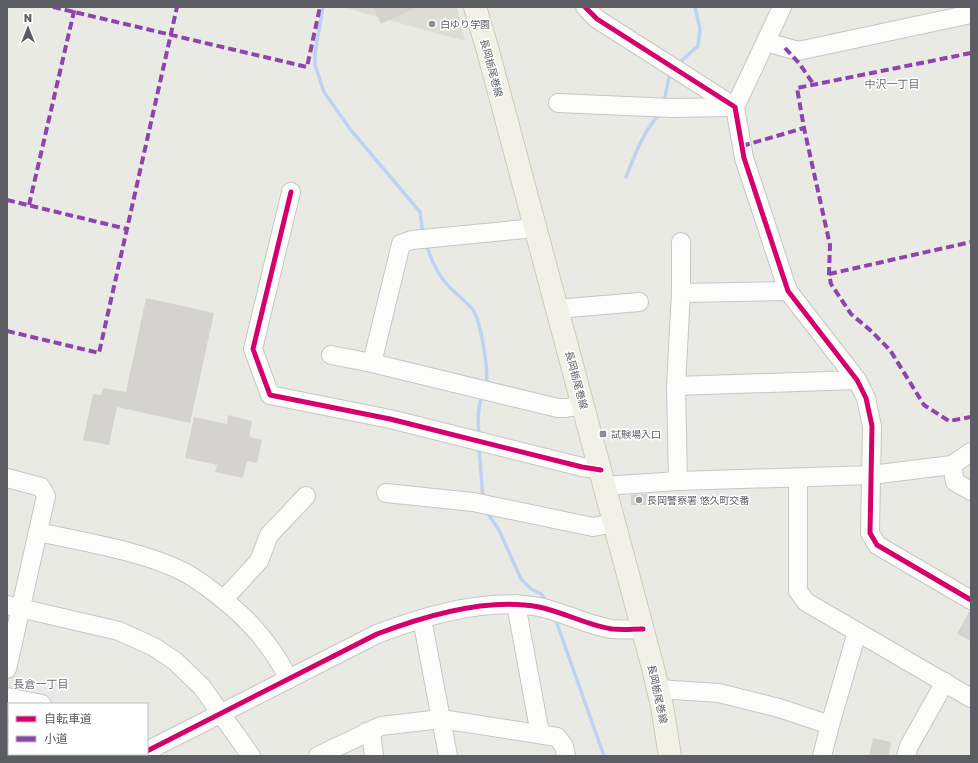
<svg xmlns="http://www.w3.org/2000/svg" width="978" height="763" font-family="'Golos Text','Noto Sans JP',sans-serif">
  <rect width="100%" height="100%" fill="#eaeae5"/>
  <!-- education -->
  <path fill="#dddcd5" d="M 342,7 L 457,7 L 465,41 Z"/>
  <g fill="none" stroke-linecap="round" stroke-linejoin="round">
    <!-- stream -->
    <g stroke="#bcd4f1" stroke-width="3.5">
      <path d="M 323,7 L 315,53 L 315,65 L 324,92 L 350,129 L 420,212 L 423,234"/>
      <path d="M 678,64 L 698,46 L 700,29 L 695,7"/>
      <path d="M 664,102 L 669,77 L 672,72"/>
      <path d="M 626,177 C 635,155 643,131 660,114"/>
      <path d="M 426,243 C 430,257 436,271 445,282 C 453,292 465,300 473,310 C 481,322 489,371 486,385"/>
      <path d="M 479,435 C 478,422 477,407 483,394"/>
      <path d="M 479,448 L 483,499"/>
      <path d="M 486,511 L 499,530 L 521,579 L 531,589 L 541,594 L 548,603"/>
      <path d="M 555,618 L 604,756"/>
    </g>
  </g>
  <!-- building -->
  <g fill="#d4d3d0">
    <path d="M 373,7 L 417,7 L 381,24 Z"/>
    <path d="M 146,298 L 214,313 L 190,423 L 117,407 L 109,445 L 83,440 L 93,394 L 101,395 L 103,388 L 126,392 Z"/>
    <path d="M 228,415 L 252,421 L 249,437 L 262,440 L 257,463 L 247,461 L 243,478 L 215,472 L 217,465 L 185,458 L 194,417 L 227,424 Z"/>
    <path d="M 647,494 L 647,505 L 631,505 L 631,495 Z"/>
    <path d="M 970,610 L 971,610 L 971,641 L 957,634 Z"/>
    <path d="M 873,738 L 891,742 L 889,756 L 869,756 Z"/>
  </g>
  <g fill="none" stroke-linecap="round" stroke-linejoin="round">
    <defs>
      <g id="minor">
        <path d="M 585,7 L 597,19 L 735,107 L 744,158 L 788,291 L 857,380 L 866,398 L 872,426 L 870,533 L 877,545 L 971,600"/>
        <path d="M 766,42 L 798,51 L 971,14"/>
        <path d="M 558,103 L 672,108 L 735,107 L 782,7"/>
        <path d="M 291,192 L 253,349 L 270,395 L 390,419 L 582,467 L 601,470"/>
        <path d="M 681,293 L 681,242"/>
        <path d="M 557,309 L 639,302"/>
        <path d="M 331,355 L 372,363 L 558,408 L 566,408 L 583,405"/>
        <path d="M 372,363 L 401,244 L 412,240 L 535,228"/>
        <path d="M 676,386 L 857,380"/>
        <path d="M 952,465 L 955,482 L 971,491"/>
        <path d="M 7,478 L 41,487 L 46,496 L 7,669"/>
        <path d="M 798,478 L 798,591 L 806,602 L 971,698"/>
        <path d="M 678,481 L 676,386 L 681,293 L 788,291"/>
        <path d="M 604,486 L 678,481 L 871,475 L 952,465 L 971,452"/>
        <path d="M 386,493 L 473,502 L 593,527 L 614,523"/>
        <path d="M 38,532 C 84,542 142,551 184,572 C 192,576 200,582 207,587 C 243,613 268,639 289,679"/>
        <path d="M 224,599 L 259,561 L 269,535 L 306,496"/>
        <path d="M 516,604 L 540,734"/>
        <path d="M 7,605 L 119,631 L 154,647 L 175,661 L 202,687 L 251,756"/>
        <path d="M 422,619 L 448,756"/>
        <path d="M 658,689 L 719,693 L 779,708 L 830,725 L 857,632"/>
        <path d="M 7,697 L 42,704"/>
        <path d="M 366,732 L 372,740 L 374,756"/>
        <path d="M 147,751 L 377,634 C 424,616 489,597 539,607 C 563,612 590,626 612,629 C 622,630 633,629 643,629"/>
        <path d="M 111,754 L 112,756"/>
        <path d="M 318,756 L 381,726 L 441,719 L 557,737 L 564,746 L 566,756"/>
        <path d="M 822,756 L 830,725"/>
        <path d="M 906,756 L 909,746 L 945,682"/>
      </g>
      <path id="major" d="M 475,7 L 488,51 L 653,668 L 662,706 L 670,756"/>
    </defs>
    <!-- minor casing -->
    <use href="#minor" stroke="#c6c6c6" stroke-width="20"/>
    <!-- major casing -->
    <use href="#major" stroke="#d0cbb5" stroke-width="24"/>
    <!-- minor -->
    <use href="#minor" stroke="#fcfcfb" stroke-width="18"/>
    <!-- major -->
    <use href="#major" stroke="#f1f1e8" stroke-width="22"/>
    <!-- quiet -->
    <g stroke="#8e44ad" stroke-width="4" stroke-dasharray="8 4" stroke-linecap="butt">
      <path d="M 53,7 L 307,67 L 320,7"/>
      <path d="M 785,48 L 799,63 L 814,85"/>
      <path d="M 971,53 L 797,88 L 804,128 L 830,245 L 829,274 L 831,284 L 851,314 L 870,330 L 890,350 L 924,405 L 949,421 L 971,417"/>
      <path d="M 742,146 L 804,128"/>
      <path d="M 7,200 L 127,229"/>
      <path d="M 29,205 L 75,7"/>
      <path d="M 829,274 L 971,242"/>
      <path d="M 7,331 L 99,353 L 177,7"/>
    </g>
    <defs>
      <g id="cycleway">
        <path d="M 585,7 L 597,19 L 735,107 L 744,158 L 788,291 L 857,380 L 866,398 L 872,426 L 870,533 L 877,545 L 971,600"/>
        <path d="M 291,192 L 253,349 L 270,395 L 390,419 L 582,467 L 601,470"/>
        <path d="M 147,751 L 377,634 C 424,616 489,597 539,607 C 563,612 590,626 612,629 C 622,630 633,629 643,629"/>
      </g>
    </defs>
    <!-- cycleway casing -->
    <use href="#cycleway" stroke="#fff" stroke-width="8"/>
    <!-- cycleway -->
    <use href="#cycleway" stroke="#d6006c" stroke-width="5"/>
  </g>
  <!-- markers -->
  <g fill="#8d8e90" stroke="#fff" stroke-width="1.5">
    <circle cx="432" cy="24" r="4"/>
    <rect x="599" y="430" width="8" height="8" rx="2"/>
    <circle cx="639" cy="500" r="4"/>
  </g>
  <g text-anchor="middle" dominant-baseline="central" stroke-width="3" stroke-linejoin="round" paint-order="stroke">
    <!-- poi labels -->
    <g font-size="10" fill="#5b5d62" stroke="#fff" text-anchor="start">
      <text x="440" y="24">白ゆり学園</text>
      <text x="611" y="434">試験場入口</text>
      <text x="647" y="500">長岡警察署 悠久町交番</text>
    </g>
    <!-- street labels -->
    <g font-size="10" fill="#5b5d62" stroke="#fff">
      <text transform="translate(492 68) rotate(75)">長岡栃尾巻線</text>
      <text transform="translate(577 380) rotate(75)">長岡栃尾巻線</text>
      <text transform="translate(658 694) rotate(78)">長岡栃尾巻線</text>
    </g>
    <!-- neighbourhood labels -->
    <g font-size="11" fill="#6c6f74" stroke="#fff">
      <text x="892" y="83">中沢一丁目</text>
      <text x="41" y="683">長倉一丁目</text>
    </g>
  </g>
  <!-- border -->
  <rect width="978" height="763" fill="none" stroke="#5b5d62" stroke-width="16"/>
  <!-- legend -->
  <rect x="8" y="703" width="140" height="52" fill="#ffffff" stroke="#bdbec0"/>
  <rect x="16" y="716" width="20" height="6" fill="#d6006c" stroke="#bdbec0"/>
  <text x="44" y="723" font-size="12" fill="#5b5d62">自転車道</text>
  <rect x="16" y="736" width="20" height="6" fill="#8e44ad" stroke="#bdbec0"/>
  <text x="44" y="743" font-size="12" fill="#5b5d62">小道</text>
  <!-- north arrow -->
  <g transform="translate(28 28)" stroke="#ffffff" stroke-width="3" paint-order="stroke">
  <path d="M0-3L7 15L0 10L-7 15Z" fill="#5b5d62"/>
  <text y="-6" font-size="11" font-weight="bold" text-anchor="middle" fill="#5b5d62">N</text>
  </g>
</svg>
